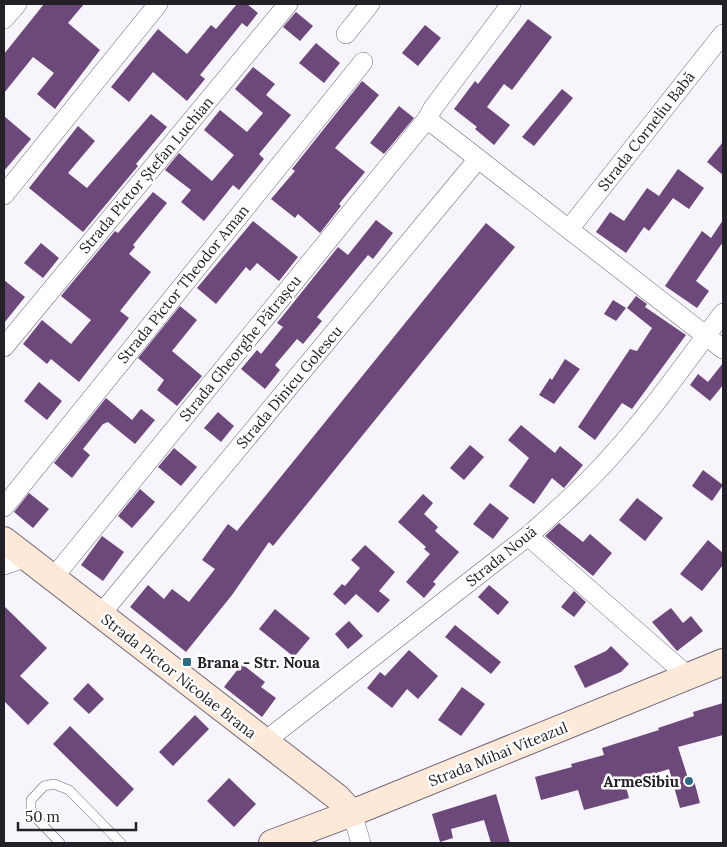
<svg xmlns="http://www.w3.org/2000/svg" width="727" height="847" font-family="Lora,serif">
  <rect width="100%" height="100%" fill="#f7f4fc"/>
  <!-- building -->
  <g fill="#6d487a">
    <path d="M 44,4 L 84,4 L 68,23 L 100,50 L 55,109 L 37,94 L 54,73 L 33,57 L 4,93 L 4,54 Z"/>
    <path d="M 237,4 L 247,4 L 258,13 L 247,27 L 242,23 L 200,75 L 205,79 L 187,101 L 153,72 L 129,102 L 111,87 L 158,29 L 187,54 L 211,25 L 216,29 Z"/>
    <path d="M 296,12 L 313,26 L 300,41 L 283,27 Z"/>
    <path d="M 528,19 L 552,37 L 512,90 L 504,84 L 487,107 L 510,125 L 494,145 L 475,129 L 477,127 L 454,109 L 475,81 L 478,84 Z"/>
    <path d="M 425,25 L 441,38 L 418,66 L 402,53 Z"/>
    <path d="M 316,43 L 340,63 L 324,83 L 299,63 Z"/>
    <path d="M 253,67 L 275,84 L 266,95 L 291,115 L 259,154 L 264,159 L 239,190 L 233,185 L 204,221 L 181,202 L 191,190 L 165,170 L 179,153 L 212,181 L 234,155 L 204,130 L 220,110 L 247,132 L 263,113 L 235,89 Z"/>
    <path d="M 362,81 L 379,95 L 335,148 L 365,172 L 339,204 L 341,206 L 320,233 L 298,214 L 295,218 L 271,199 L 295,171 L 292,169 Z"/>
    <path d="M 562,89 L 573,98 L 534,146 L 522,137 Z"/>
    <path d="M 399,106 L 414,118 L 384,154 L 370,143 Z"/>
    <path d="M 151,114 L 167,127 L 136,164 L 138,166 L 83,232 L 29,188 L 78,126 L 95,141 L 68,173 L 87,188 Z"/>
    <path d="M 4,116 L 31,139 L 4,171 Z"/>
    <path d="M 723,142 L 723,175 L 707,162 Z"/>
    <path d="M 678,169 L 704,188 L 689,209 L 673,198 L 649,231 L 644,227 L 626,253 L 596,232 L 610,212 L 624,221 L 647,188 L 659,196 Z"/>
    <path d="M 153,192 L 167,203 L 133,245 L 135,247 L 129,254 L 151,272 L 120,311 L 129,318 L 79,382 L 51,359 L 47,364 L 23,344 L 42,320 L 71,344 L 91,320 L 61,296 L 115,231 L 118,233 Z"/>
    <path d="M 376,220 L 393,233 L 373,259 L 368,255 L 317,317 L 322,321 L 303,344 L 297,339 L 275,365 L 280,370 L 265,389 L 241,369 L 257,350 L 261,354 L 283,327 L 277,323 L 338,247 L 348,255 Z"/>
    <path d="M 723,220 L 723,242 L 696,281 L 709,291 L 697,308 L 665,286 L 702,231 L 711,238 Z"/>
    <path d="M 253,221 L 298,257 L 279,281 L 257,263 L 250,271 L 246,267 L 216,304 L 197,288 Z"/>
    <path d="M 486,223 L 515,247 L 273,546 L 269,542 L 232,595 L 186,652 L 130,607 L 148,585 L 164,599 L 172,589 L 189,602 L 215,569 L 202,560 L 228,524 L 237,531 Z"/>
    <path d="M 41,243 L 59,258 L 43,278 L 24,263 Z"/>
    <path d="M 4,280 L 25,297 L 4,323 Z"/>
    <path d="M 636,296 L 647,304 L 645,307 L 686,335 L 632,409 L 622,403 L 595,440 L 578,427 L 630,349 L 637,351 L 652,328 L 627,308 Z"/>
    <path d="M 613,300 L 626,308 L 616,321 L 604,314 Z"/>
    <path d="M 180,306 L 197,320 L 172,351 L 202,376 L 177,406 L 157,390 L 164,380 L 138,358 Z"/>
    <path d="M 565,359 L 580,369 L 554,404 L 539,395 L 550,378 L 552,380 Z"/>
    <path d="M 723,363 L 723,385 L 710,401 L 690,385 L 698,374 L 708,382 Z"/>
    <path d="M 39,382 L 62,401 L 47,420 L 24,401 Z"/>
    <path d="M 106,398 L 132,420 L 141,409 L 155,420 L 135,444 L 108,422 L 103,424 L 83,449 L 90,455 L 72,478 L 54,463 Z"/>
    <path d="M 218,412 L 234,426 L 221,442 L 204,428 Z"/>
    <path d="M 521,425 L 555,453 L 560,446 L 583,465 L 564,488 L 552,478 L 534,504 L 509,486 L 529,458 L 508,440 Z"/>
    <path d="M 470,445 L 484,457 L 464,480 L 450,468 Z"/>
    <path d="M 174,448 L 197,467 L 181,486 L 158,467 Z"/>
    <path d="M 703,470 L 723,485 L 712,501 L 692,486 Z"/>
    <path d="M 140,489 L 155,502 L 132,528 L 118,516 Z"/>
    <path d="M 29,493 L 49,509 L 33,528 L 14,512 Z"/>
    <path d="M 423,494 L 433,503 L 424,514 L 438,527 L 435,531 L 459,552 L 433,582 L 436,584 L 424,598 L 406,582 L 430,554 L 424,549 L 426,547 L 398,522 Z"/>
    <path d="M 637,498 L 663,518 L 645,541 L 619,520 Z"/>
    <path d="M 490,503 L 509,518 L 493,539 L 473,524 Z"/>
    <path d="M 559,523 L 583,542 L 590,534 L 612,553 L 593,576 L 545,536 Z"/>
    <path d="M 102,536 L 124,552 L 103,581 L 81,565 Z"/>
    <path d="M 708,540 L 723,553 L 723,565 L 702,591 L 680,574 Z"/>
    <path d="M 365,545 L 395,572 L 379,591 L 390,600 L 378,613 L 356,594 L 345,605 L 333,594 L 342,584 L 345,586 L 360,568 L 351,560 Z"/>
    <path d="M 489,585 L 509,602 L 498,615 L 478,597 Z"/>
    <path d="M 574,591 L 586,602 L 574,617 L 561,607 Z"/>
    <path d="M 4,606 L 47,648 L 20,676 L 49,703 L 28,725 L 4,701 Z"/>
    <path d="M 671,608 L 683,623 L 691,616 L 703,631 L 677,651 L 652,622 Z"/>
    <path d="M 275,609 L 310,638 L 294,657 L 259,629 Z"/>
    <path d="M 349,621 L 363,636 L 348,649 L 335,634 Z"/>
    <path d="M 455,625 L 501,662 L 491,674 L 445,637 Z"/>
    <path d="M 611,646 L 629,664 L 621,672 L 585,688 L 574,666 L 606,651 Z"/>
    <path d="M 409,650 L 438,676 L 418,699 L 407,689 L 392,708 L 367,688 L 380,672 L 385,676 Z"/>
    <path d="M 242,664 L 265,682 L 261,687 L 276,698 L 262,717 L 224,687 Z"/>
    <path d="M 88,683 L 104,699 L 89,714 L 73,699 Z"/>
    <path d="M 462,687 L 485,704 L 461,736 L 438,720 Z"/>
    <path d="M 723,703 L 723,735 L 678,747 L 688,778 L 693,777 L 700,803 L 680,808 L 669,769 L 625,783 L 629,798 L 584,810 L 578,790 L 541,800 L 535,777 L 572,767 L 571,764 L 604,755 L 602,748 L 659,730 L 658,728 L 694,716 L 693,712 Z"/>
    <path d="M 195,715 L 209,729 L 173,766 L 159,752 Z"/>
    <path d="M 70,726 L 134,789 L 117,807 L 53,744 Z"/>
    <path d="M 229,778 L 256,804 L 234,827 L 207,801 Z"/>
    <path d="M 496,794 L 510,843 L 491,843 L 484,820 L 451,829 L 453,838 L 440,842 L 432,814 Z"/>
  </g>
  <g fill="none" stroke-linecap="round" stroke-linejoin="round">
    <defs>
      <path id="lane" d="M 60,843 L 37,819 L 31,809 L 31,800 L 44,786 L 54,784 L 69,790 L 121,843"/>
      <g id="street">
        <path d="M 4,19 L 17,4"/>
        <path d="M 346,34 L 370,4"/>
        <path d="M 427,119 L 723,349"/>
        <path d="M 4,195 L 158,4"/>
        <path d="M 569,229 L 723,34"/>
        <path d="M 4,347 L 288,4"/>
        <path d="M 4,507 L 363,62"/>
        <path d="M 528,536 L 689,677"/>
        <path d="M 4,565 L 27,557"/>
        <path d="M 53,578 L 427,119 L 433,108 L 511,4"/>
        <path d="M 100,615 L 478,159"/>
        <path d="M 264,742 L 528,536 C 557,510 587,484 613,454 C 653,410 687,360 723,313"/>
        <path d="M 352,813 L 361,843"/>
      </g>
      <g id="secondary">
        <path d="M 4,540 L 337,797 L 352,813"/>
        <path d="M 272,843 L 352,813 L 723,662"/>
      </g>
    </defs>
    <!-- lane casing -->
    <use href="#lane" stroke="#6e6779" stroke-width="10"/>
    <!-- street casing -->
    <use href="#street" stroke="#6e6779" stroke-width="20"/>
    <!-- secondary casing -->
    <use href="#secondary" stroke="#6e6779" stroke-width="28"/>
    <!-- lane -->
    <use href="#lane" stroke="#fff" stroke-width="9"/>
    <!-- street -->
    <use href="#street" stroke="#fff" stroke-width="19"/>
    <!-- secondary -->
    <use href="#secondary" stroke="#fee9d8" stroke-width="26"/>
  </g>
  <!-- markers -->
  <g fill="#2f6b83" stroke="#fff" stroke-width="2">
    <rect x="182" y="657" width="10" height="10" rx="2.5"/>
    <circle cx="689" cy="781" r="5"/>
  </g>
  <g text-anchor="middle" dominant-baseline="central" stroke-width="5" stroke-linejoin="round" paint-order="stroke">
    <!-- street labels -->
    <g font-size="15" fill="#232027" stroke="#fff">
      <text transform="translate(646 131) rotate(-52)">Strada Corneliu Babă</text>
      <text transform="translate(146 175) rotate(-50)">Strada Pictor Ștefan Luchian</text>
      <text transform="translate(183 284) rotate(-51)">Strada Pictor Theodor Aman</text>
      <text transform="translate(240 348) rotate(-51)">Strada Gheorghe Pătrașcu</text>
      <text transform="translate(289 387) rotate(-50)">Strada Dinicu Golescu</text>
      <text transform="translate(501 556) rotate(-39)">Strada Nouă</text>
      <text transform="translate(179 676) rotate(38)">Strada Pictor Nicolae Brana</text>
      <text transform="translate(498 754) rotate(-22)">Strada Mihai Viteazul</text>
    </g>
    <!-- poi labels -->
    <g font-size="15" font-weight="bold" fill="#232027" stroke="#fff" text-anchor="start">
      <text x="197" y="662">Brana - Str. Noua</text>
      <text x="679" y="781" text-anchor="end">ArmeSibiu</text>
    </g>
  </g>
  <!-- border -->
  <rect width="727" height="847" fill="none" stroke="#232027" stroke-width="10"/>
  <!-- scale -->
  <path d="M18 822v8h118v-8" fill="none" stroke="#232027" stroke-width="2.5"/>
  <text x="25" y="822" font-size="15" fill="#232027" stroke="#ffffff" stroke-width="4" paint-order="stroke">50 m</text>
</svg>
